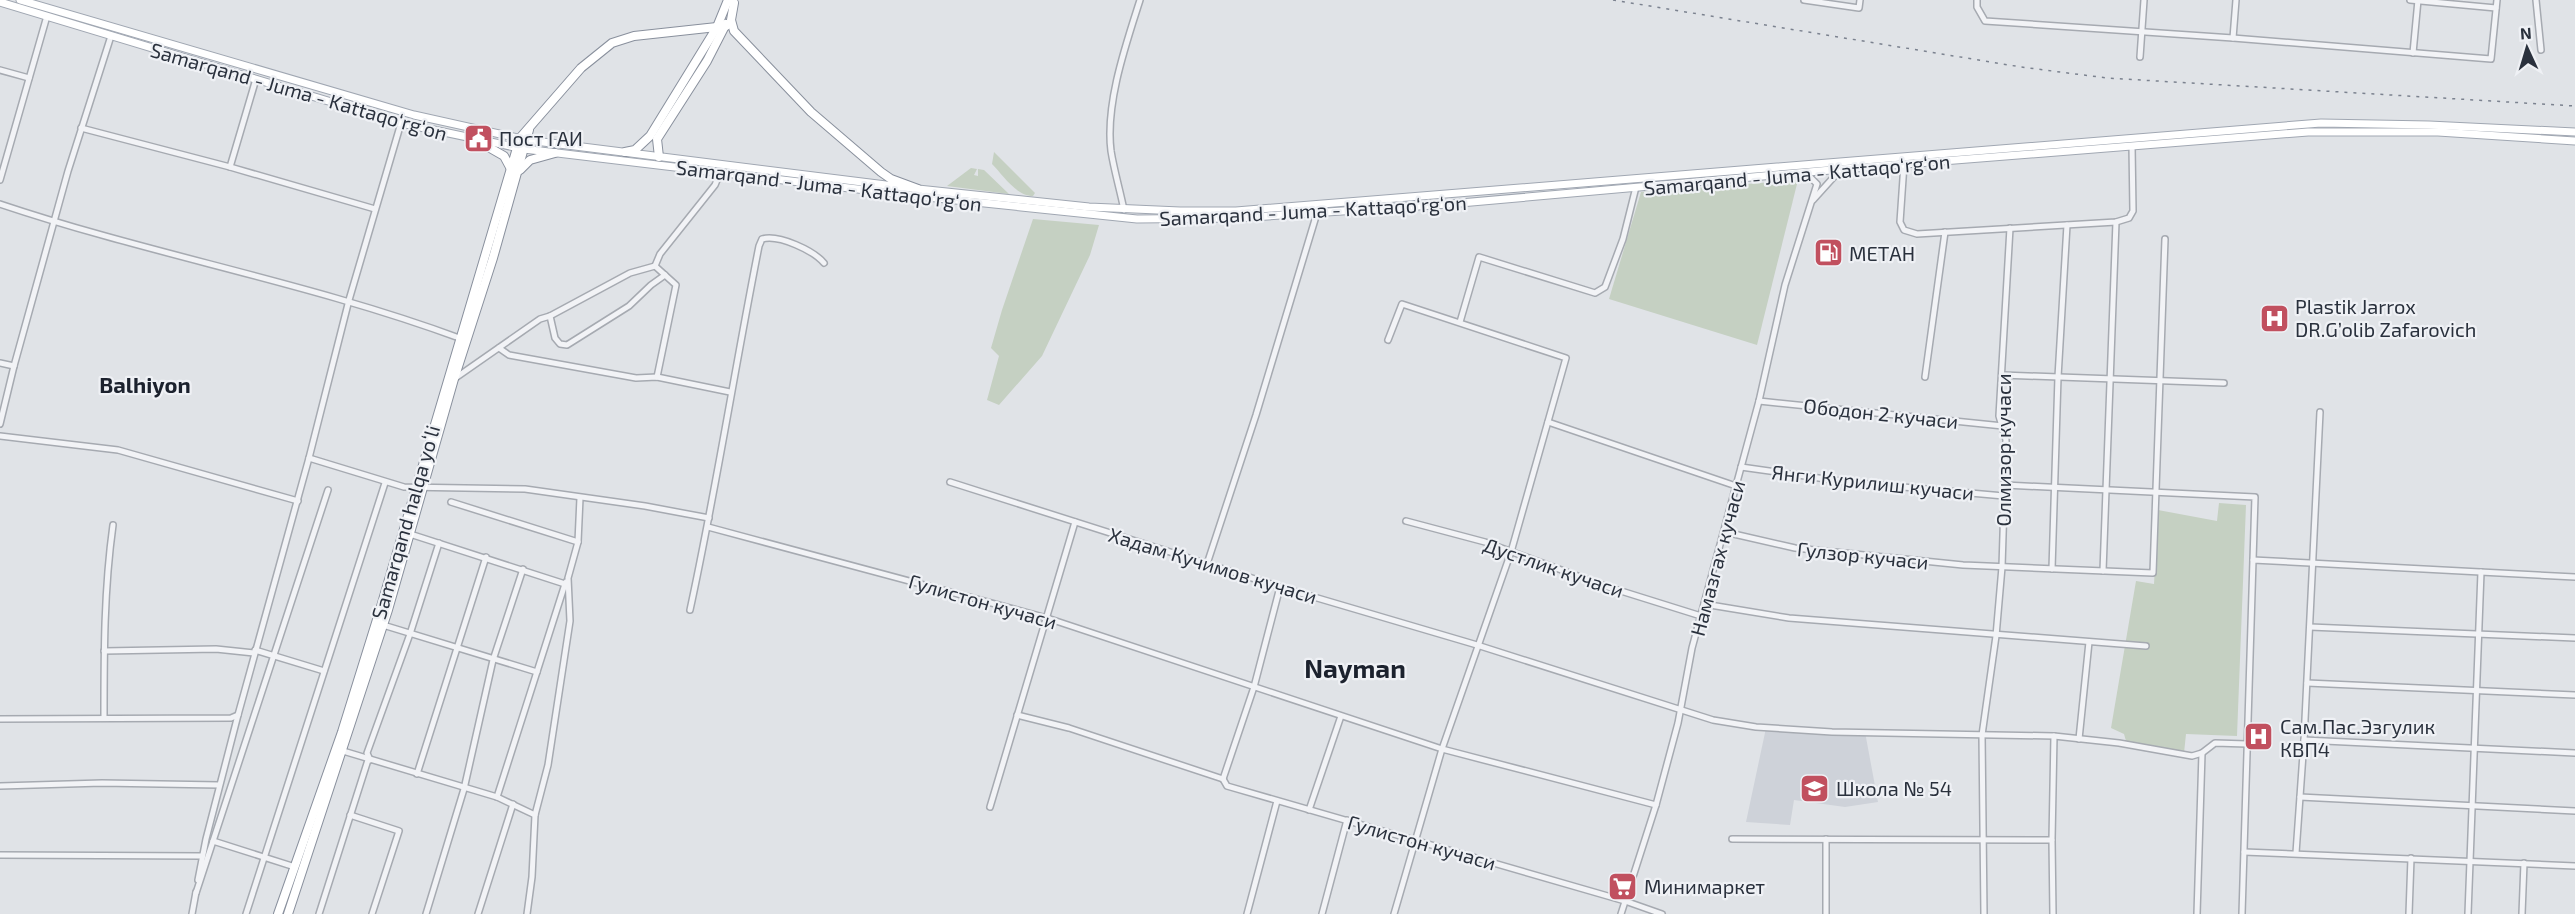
<svg xmlns="http://www.w3.org/2000/svg" width="2575" height="914" font-family="'Exo 2',sans-serif">
  <rect width="100%" height="100%" fill="#e0e3e7"/>
  <!-- built -->
  <path fill="#ced2d9" d="M 1766,728 L 1865,732 L 1878,802 L 1845,807 L 1794,800 L 1790,825 L 1746,822 Z"/>
  <!-- green -->
  <g fill="#c5d0c2">
    <path d="M 994,152 L 1035,193 L 1033,196 C 1016,196 1003,175 992,164 Z"/>
    <path d="M 971,168 L 977,169 L 974,175 L 978,176 L 978,169 L 984,170 L 1009,194 L 947,186 Z"/>
    <path d="M 1798,180 L 1757,345 L 1609,299 L 1641,192 Z"/>
    <path d="M 1033,219 L 1099,225 L 1090,255 L 1042,356 L 999,405 L 987,400 L 999,356 L 991,348 L 1002,310 Z"/>
    <path d="M 2219,503 L 2246,505 L 2237,736 L 2186,734 L 2184,753 L 2126,741 L 2124,734 L 2111,728 L 2136,581 L 2154,584 L 2158,510 L 2217,521 Z"/>
  </g>
  <g fill="none" stroke-linecap="round" stroke-linejoin="round">
    <defs>
      <g id="minor">
        <path d="M 1804,0 L 1859,8 L 1860,0"/>
        <path d="M 1977,0 L 1977,7 L 1985,21 L 2233,38 L 2491,59 L 2497,0"/>
        <path d="M 2410,0 L 2496,8"/>
        <path d="M 2536,0 L 2541,50"/>
        <path d="M 2233,38 L 2236,0"/>
        <path d="M 2413,53 L 2418,0"/>
        <path d="M 2140,57 L 2144,0"/>
        <path d="M 0,70 L 29,78"/>
        <path d="M 81,128 L 230,167 L 375,209"/>
        <path d="M 1904,164 L 1900,222 L 1904,230 L 1917,234 L 2116,222 L 2129,218 L 2133,211 L 2132,146"/>
        <path d="M 230,167 L 256,79"/>
        <path d="M 0,180 L 47,16"/>
        <path d="M 1813,200 L 1841,169"/>
        <path d="M 0,204 C 152,255 311,283 462,339"/>
        <path d="M 1124,210 C 1120,190 1114,170 1111,151 C 1105,104 1126,44 1140,0"/>
        <path d="M 550,316 L 555,338 L 560,344 L 567,345 L 629,306 L 651,285 L 665,275"/>
        <path d="M 1460,322 L 1479,257 L 1595,293 L 1605,287 L 1623,239 L 1636,187"/>
        <path d="M 1388,340 L 1402,304 L 1566,358 L 1511,552 L 1442,749 L 1394,914"/>
        <path d="M 499,348 L 509,355 L 636,378 L 657,377 L 730,392"/>
        <path d="M 0,363 L 14,366 L 68,171 L 111,36"/>
        <path d="M 2002,375 L 2224,383"/>
        <path d="M 657,377 L 676,285 L 655,266 L 660,254 L 715,185 L 720,173"/>
        <path d="M 1925,377 L 1945,232"/>
        <path d="M 454,379 L 540,319 L 550,316 L 630,273 L 655,266"/>
        <path d="M 1759,401 L 2003,426"/>
        <path d="M 1548,422 L 1736,486"/>
        <path d="M 0,424 L 14,366"/>
        <path d="M 0,436 L 118,450 L 298,501"/>
        <path d="M 309,458 L 404,487 L 525,489 L 645,506 L 709,518"/>
        <path d="M 1741,467 L 1847,482 L 2004,496"/>
        <path d="M 950,482 L 1280,587 L 1477,645 L 1713,720 L 1756,727 L 1832,732 L 2054,736 L 2119,743 L 2192,756 L 2202,753 L 2215,743 L 2247,744"/>
        <path d="M 2005,485 L 2255,497 L 2253,560"/>
        <path d="M 451,502 L 578,542"/>
        <path d="M 1406,521 L 1485,542 L 1605,586 L 1701,616"/>
        <path d="M 708,527 L 1047,618 L 1442,749 L 1656,805"/>
        <path d="M 1725,532 L 1795,548 L 1963,565 L 2153,573 L 2165,239"/>
        <path d="M 410,534 L 565,584 L 566,582"/>
        <path d="M 1207,564 L 1256,415 L 1317,213"/>
        <path d="M 2052,569 L 2058,377 L 2067,225"/>
        <path d="M 2103,571 L 2116,222"/>
        <path d="M 1704,604 L 1789,618 L 2146,646"/>
        <path d="M 690,610 C 716,490 735,367 759,246 L 762,239 C 779,234 814,251 824,263"/>
        <path d="M 383,625 L 537,672"/>
        <path d="M 2310,627 L 2575,638"/>
        <path d="M 255,650 L 324,671"/>
        <path d="M 104,651 L 216,649 L 254,653"/>
        <path d="M 2307,683 L 2575,695"/>
        <path d="M 1017,715 L 1069,728 L 1223,779"/>
        <path d="M 104,718 C 104,652 104,590 113,525"/>
        <path d="M 0,719 L 231,718 L 238,715 L 309,458 L 349,300 L 401,123"/>
        <path d="M 2079,739 L 2089,642"/>
        <path d="M 2304,740 L 2575,753"/>
        <path d="M 343,751 L 497,797 L 535,815"/>
        <path d="M 370,760 L 367,753 L 410,634 L 439,543"/>
        <path d="M 417,774 L 486,557"/>
        <path d="M 1223,779 L 1227,786 L 1625,901 L 1662,914"/>
        <path d="M 1223,779 L 1254,687 L 1280,587"/>
        <path d="M 0,786 L 102,783 L 219,785"/>
        <path d="M 497,797 L 565,584"/>
        <path d="M 2300,797 L 2575,811"/>
        <path d="M 990,807 L 1075,522"/>
        <path d="M 1309,810 L 1341,716"/>
        <path d="M 350,815 L 399,831 L 372,914"/>
        <path d="M 1732,839 L 2052,840"/>
        <path d="M 213,841 L 295,867"/>
        <path d="M 2244,852 L 2575,866"/>
        <path d="M 2296,853 L 2304,740 L 2320,412"/>
        <path d="M 0,855 L 202,856"/>
        <path d="M 198,880 L 206,839 L 238,715"/>
        <path d="M 196,893 L 328,490"/>
        <path d="M 192,914 L 196,892"/>
        <path d="M 246,914 L 385,483"/>
        <path d="M 319,914 L 368,760"/>
        <path d="M 426,914 L 464,789 L 493,660 L 523,569"/>
        <path d="M 478,914 L 513,804"/>
        <path d="M 527,914 L 532,877 L 535,815 L 548,765 L 570,621 L 568,578 L 578,542 L 580,498"/>
        <path d="M 1247,914 L 1277,801"/>
        <path d="M 1322,914 L 1347,820"/>
        <path d="M 1621,914 L 1656,805 L 1678,723 L 1692,648 L 1759,401 L 1785,285 L 1817,184 L 1806,173"/>
        <path d="M 1826,914 L 1826,839"/>
        <path d="M 1984,914 L 1982,735 L 1996,636 L 2002,567 L 2006,440 L 1999,416 L 2010,228"/>
        <path d="M 2053,914 L 2052,840 L 2054,736"/>
        <path d="M 2197,914 L 2202,753"/>
        <path d="M 2242,914 L 2253,560 L 2575,577"/>
        <path d="M 2409,914 L 2411,858"/>
        <path d="M 2468,914 L 2481,572"/>
        <path d="M 2522,914 L 2524,863"/>
      </g>
      <g id="major">
        <path d="M 20,0 L 414,115 L 527,140 L 918,189 L 1089,207 L 1180,211 L 1236,211 L 2321,123 L 2429,125 L 2575,132"/>
        <path d="M 0,2 L 401,123 L 524,149 L 907,195 L 1137,219 L 1237,218 L 1449,204 L 1842,169 L 2308,132 L 2438,132 L 2575,141"/>
      </g>
      <g id="highway">
        <path d="M 734,3 L 731,20 L 734,31 L 811,112 L 881,172 L 891,179 L 918,189"/>
        <path d="M 476,140 L 504,156 L 511,169"/>
        <path d="M 625,152 L 635,150 L 650,136 L 717,27 L 728,0"/>
        <path d="M 659,157 L 657,139 L 707,61 L 726,24"/>
        <path d="M 520,170 L 530,160 L 555,153"/>
        <path d="M 278,914 L 342,732 L 380,610 L 520,138 L 581,68 L 612,43 L 634,36 L 726,26"/>
        <path d="M 288,914 L 388,610 L 454,379 L 493,258 L 529,130"/>
      </g>
    </defs>
    <!-- minor casing -->
    <use href="#minor" stroke="#a6aab1" stroke-width="8"/>
    <!-- major casing -->
    <use href="#major" stroke="#a0a7b2" stroke-width="9"/>
    <!-- highway casing -->
    <use href="#highway" stroke="#89909d" stroke-width="10"/>
    <!-- minor -->
    <use href="#minor" stroke="#f2f3f6" stroke-width="5"/>
    <!-- major -->
    <use href="#major" stroke="#fff" stroke-width="7"/>
    <!-- highway -->
    <use href="#highway" stroke="#fff" stroke-width="8"/>
    <!-- rail -->
    <path stroke="#7b828f" stroke-width="1.5" stroke-dasharray="3 6" stroke-linecap="butt" d="M 1613,0 L 2021,67 L 2107,78 L 2575,106"/>
  </g>
  <!-- icons -->
  <defs>
    <symbol id="civic-square" viewBox="-11 -11 22 22"><rect x="-9" y="-9" width="18" height="18" rx="4" fill="#c1505f" stroke="#eff1f5"/><path d="M-.6-6.5H3V-4.5H.6V-3L4-1V1h2V6H-6V1h2V-1L-.6-3ZM-1.2 2.5V6h2.4V2.5Z" fill="#fff"/></symbol>
    <symbol id="fuel-square" viewBox="-11 -11 22 22"><rect x="-9" y="-9" width="18" height="18" rx="4" fill="#c1505f" stroke="#eff1f5"/><path d="M-5.5-6h7V0h2V4h1.3V-2.5L3-4.5l.8-.8L6-3V5H2.5V1h-1V6h-7ZM-4.2-4.7v3.2H.2V-4.7Z" fill="#fff"/></symbol>
    <symbol id="hospital-square" viewBox="-11 -11 22 22"><rect x="-9" y="-9" width="18" height="18" rx="4" fill="#c1505f" stroke="#eff1f5"/><path d="M-5-5h3v3.5h4V-5h3V5h-3V1.5h-4V5h-3Z" fill="#fff"/></symbol>
    <symbol id="school-square" viewBox="-11 -11 22 22"><rect x="-9" y="-9" width="18" height="18" rx="4" fill="#c1505f" stroke="#eff1f5"/><path d="M0-5L7-2L0 1L-7-2ZM-4 1L0 2.5L4 1V4Q0 6-4 4Z" fill="#fff"/></symbol>
    <symbol id="supermarket-square" viewBox="-11 -11 22 22"><rect x="-9" y="-9" width="18" height="18" rx="4" fill="#c1505f" stroke="#eff1f5"/><path d="M-6-5.5h2.5l.6 2H6L4.5 2H-2.5L-4.4-4H-6ZM-1.5 3.2a1.3 1.3 0 1 0 .1 0ZM3 3.2a1.3 1.3 0 1 0 .1 0Z" fill="#fff"/></symbol>
  </defs>
  <g fill-rule="evenodd">
    <use href="#civic-square" x="462" y="122" width="33" height="33"/>
    <use href="#fuel-square" x="1812" y="236" width="33" height="33"/>
    <use href="#hospital-square" x="2258" y="302" width="33" height="33"/>
    <use href="#hospital-square" x="2242" y="720" width="33" height="33"/>
    <use href="#school-square" x="1798" y="772" width="33" height="33"/>
    <use href="#supermarket-square" x="1606" y="870" width="33" height="33"/>
  </g>
  <g text-anchor="middle" dominant-baseline="central" stroke-width="4.5" stroke-linejoin="round" paint-order="stroke">
    <!-- street labels -->
    <g font-size="20" fill="#2a313d" stroke="#eff1f5">
      <text transform="translate(299 91) rotate(16)">Samarqand - Juma - Kattaqo‘rg‘on</text>
      <text transform="translate(1797 174) rotate(-5)">Samarqand - Juma - Kattaqo‘rg‘on</text>
      <text transform="translate(829 185) rotate(7)">Samarqand - Juma - Kattaqo‘rg‘on</text>
      <text transform="translate(1313 210) rotate(-3)">Samarqand - Juma - Kattaqo‘rg‘on</text>
      <text transform="translate(1881 413) rotate(6)">Ободон 2 кучаси</text>
      <text transform="translate(2003 450) rotate(-90)">Олмизор кучаси</text>
      <text transform="translate(1873 482) rotate(6)">Янги Курилиш кучаси</text>
      <text transform="translate(405 522) rotate(-74)">Samarqand halqa yoʻli</text>
      <text transform="translate(1863 555) rotate(6)">Гулзор кучаси</text>
      <text transform="translate(1717 558) rotate(-75)">Намазгах кучаси</text>
      <text transform="translate(1213 565) rotate(17)">Хадам Кучимов кучаси</text>
      <text transform="translate(1554 567) rotate(19)">Дустлик кучаси</text>
      <text transform="translate(983 601) rotate(16)">Гулистон кучаси</text>
      <text transform="translate(1422 842) rotate(16)">Гулистон кучаси</text>
    </g>
    <!-- poi labels -->
    <g font-size="20" fill="#2a313d" stroke="#eff1f5" text-anchor="start">
      <text x="499" y="138">Пост ГАИ</text>
      <text x="1849" y="253">МЕТАН</text>
      <text x="2295" y="306">Plastik Jarrox<tspan x="2295" dy="23">DR.G’olib Zafarovich</tspan></text>
      <text x="2280" y="726">Сам.Пас.Эзгулик<tspan x="2280" dy="23">КВП4</tspan></text>
      <text x="1836" y="788">Школа № 54</text>
      <text x="1644" y="886">Минимаркет</text>
    </g>
    <!-- quarter labels -->
    <g font-size="22" font-weight="bold" fill="#1c222e" stroke="#eff1f5">
      <text x="145" y="384">Balhiyon</text>
    </g>
    <!-- district labels -->
    <g font-size="26" font-weight="bold" fill="#1c222e" stroke="#eff1f5">
      <text x="1355" y="667">Nayman</text>
    </g>
  </g>
  <!-- north arrow -->
  <g transform="translate(2527 48) rotate(356)" stroke="#eff1f5" stroke-width="4.5" paint-order="stroke">
  <path d="M0-4.5L10 22L0 15L-10 22Z" fill="#2a313d"/>
  <text y="-9" font-size="16" font-weight="bold" text-anchor="middle" fill="#2a313d">N</text>
  </g>
</svg>
